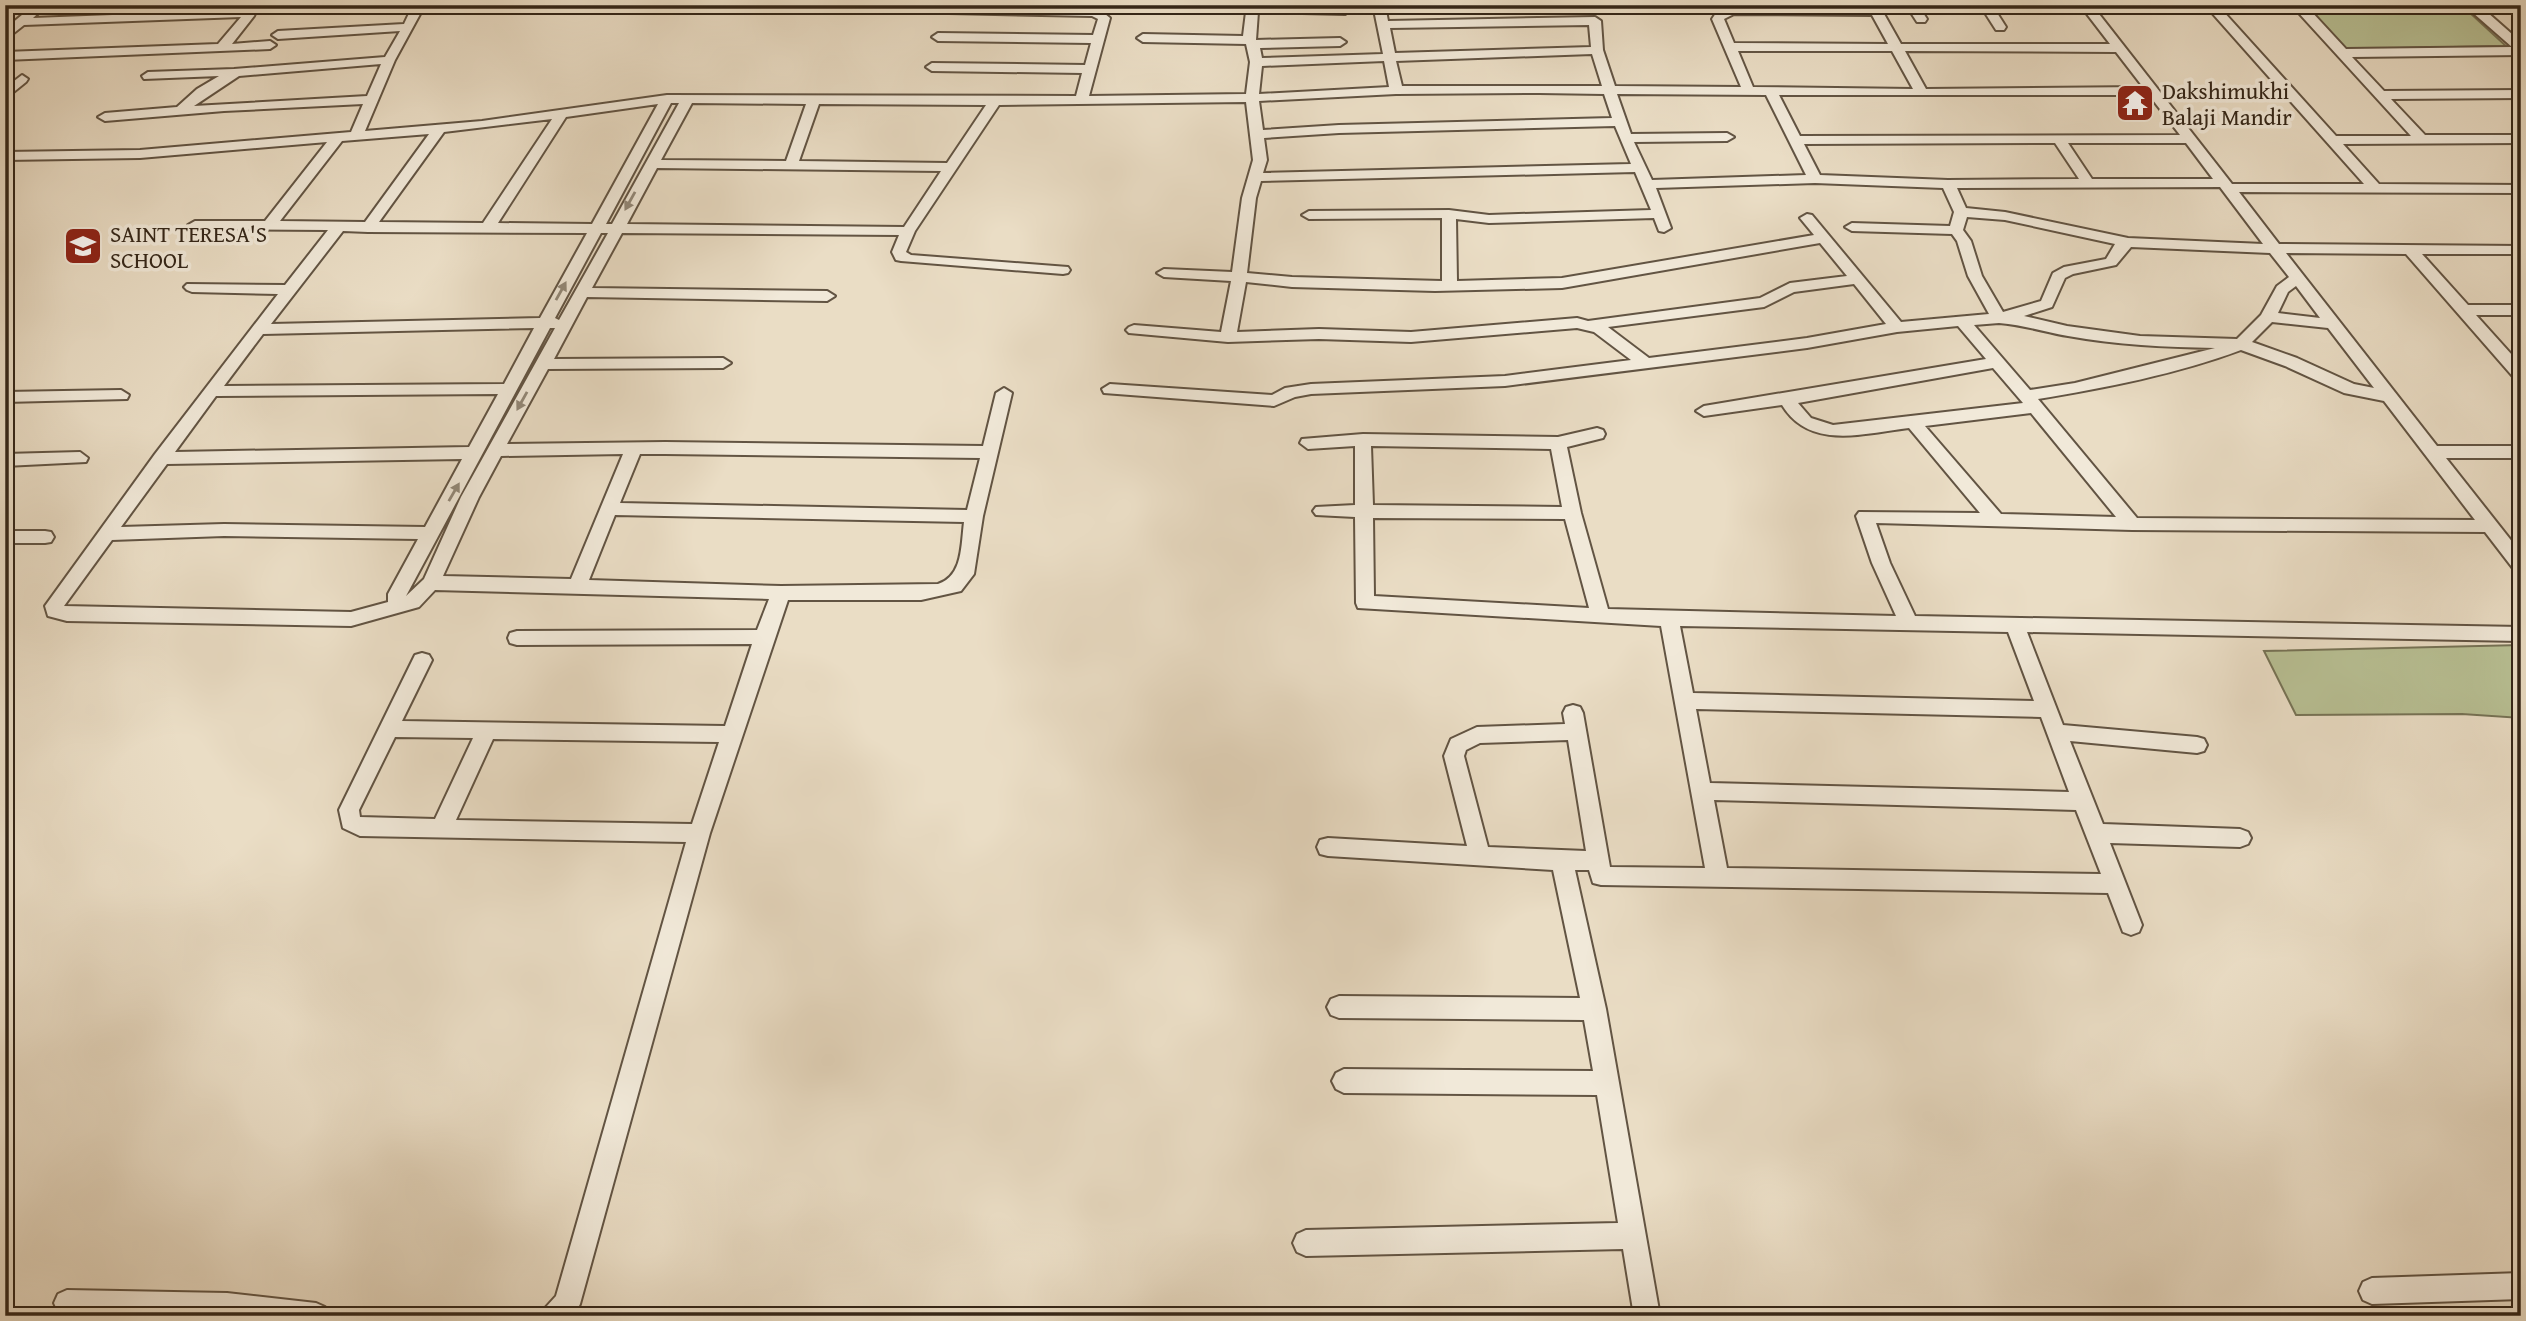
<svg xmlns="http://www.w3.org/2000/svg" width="2526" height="1321" font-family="'Gentium Book Plus',serif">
  <rect width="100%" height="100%" fill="#eaddc5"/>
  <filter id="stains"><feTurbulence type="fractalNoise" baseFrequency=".00286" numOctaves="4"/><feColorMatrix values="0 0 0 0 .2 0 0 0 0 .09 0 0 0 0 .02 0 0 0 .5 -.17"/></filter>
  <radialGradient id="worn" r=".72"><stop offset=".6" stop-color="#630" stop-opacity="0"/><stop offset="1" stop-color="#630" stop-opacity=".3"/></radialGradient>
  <!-- green -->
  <g fill="#b8c094" stroke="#767356" stroke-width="2">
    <path d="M 2311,10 L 2469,12 L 2506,46 L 2345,49 Z"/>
    <path d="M 2521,645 L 2521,718 L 2462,714 L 2296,715 L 2264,651 Z"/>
  </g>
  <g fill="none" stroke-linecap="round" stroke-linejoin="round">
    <defs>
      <g id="minor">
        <path d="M 34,5 L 47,5 L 33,18 L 245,10 L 247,5 L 259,5 L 254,16 L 232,44 L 270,41 L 276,45 L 270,49 L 5,60 L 5,52 L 218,44 L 241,17 L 24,25 L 5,40 L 5,29 Z"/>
        <path d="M 413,5 L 425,5 L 395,60 L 365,131 L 482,121 L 667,95 L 1076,96 L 1082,73 L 932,71 L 926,67 L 932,63 L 1085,65 L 1091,43 L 938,41 L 932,37 L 938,33 L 1093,35 L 1098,19 L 1092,16 L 949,13 L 947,10 L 953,6 L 1099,9 L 1110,18 L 1089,96 L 1246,94 L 1250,62 L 1246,44 L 1143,42 L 1137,38 L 1143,34 L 1243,36 L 1246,12 L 1155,11 L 1151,10 L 1150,5 L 1345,6 L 1351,10 L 1345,14 L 1258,12 L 1256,40 L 1340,38 L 1346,42 L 1340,46 L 1260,48 L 1262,58 L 1383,54 L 1373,5 L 1385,5 L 1388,21 L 1595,17 L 1601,21 L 1603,50 L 1615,86 L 1741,87 L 1712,19 L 1718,10 L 1734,6 L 1879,5 L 1901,44 L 2110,44 L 2080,5 L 2092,5 L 2232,184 L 2364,184 L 2205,5 L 2479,5 L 2521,42 L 2521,55 L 2352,57 L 2384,91 L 2521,90 L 2521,98 L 2391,99 L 2425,135 L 2521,135 L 2521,143 L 2343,144 L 2379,184 L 2521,185 L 2521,193 L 2239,192 L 2279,244 L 2521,246 L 2521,254 L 2422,254 L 2468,305 L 2521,305 L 2521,315 L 2476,315 L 2521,365 L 2521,380 L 2515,379 L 2406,254 L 2286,253 L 2437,446 L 2521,446 L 2521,458 L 2446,458 L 2521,553 L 2521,573 L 2515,571 L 2485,532 L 2132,530 L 1876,523 L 1890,563 L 1915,616 L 2521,627 L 2521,641 L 2027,632 L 2063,725 L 2197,737 L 2204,739 L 2207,745 L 2204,751 L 2197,753 L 2070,741 L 2103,824 L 2240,829 L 2248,832 L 2251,838 L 2248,844 L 2240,847 L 2110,843 L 2142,925 L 2139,932 L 2131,935 L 2123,932 L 2108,893 L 1601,885 L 1593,883 L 1589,870 L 1575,870 L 1606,1009 L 1660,1316 L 1634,1316 L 1623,1249 L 1306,1256 L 1297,1252 L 1293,1243 L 1297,1234 L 1306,1230 L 1618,1223 L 1597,1095 L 1344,1093 L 1336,1089 L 1332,1081 L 1336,1073 L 1344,1069 L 1593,1071 L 1584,1020 L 1339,1018 L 1331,1015 L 1327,1007 L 1331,999 L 1339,996 L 1580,998 L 1553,870 L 1328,856 L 1320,854 L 1317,847 L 1320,840 L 1328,838 L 1467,846 L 1444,756 L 1451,739 L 1477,727 L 1565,724 L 1563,713 L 1566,707 L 1573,705 L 1580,707 L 1583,713 L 1610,867 L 1705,868 L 1661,626 L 1358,608 L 1356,603 L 1355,517 L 1316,515 L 1313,511 L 1316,507 L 1355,505 L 1355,446 L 1308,449 L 1300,443 L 1302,439 L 1363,434 L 1558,437 L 1597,428 L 1603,430 L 1605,434 L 1603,438 L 1567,447 L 1581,513 L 1608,609 L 1896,616 L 1872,563 L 1856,516 L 1859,512 L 1980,513 L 1909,428 C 1865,433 1810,451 1782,405 L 1704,416 L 1696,411 L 1704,406 L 1986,359 L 1958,326 L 1897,332 L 1807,348 L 1505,386 L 1311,394 L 1295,397 L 1274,406 L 1104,393 L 1102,389 L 1110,384 L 1272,395 L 1285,388 L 1311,384 L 1505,376 L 1631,360 L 1594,332 L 1577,328 L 1411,342 L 1319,339 L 1228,342 L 1129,333 L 1126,330 L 1129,327 L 1134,325 L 1221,332 L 1231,281 L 1164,277 L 1157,273 L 1164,269 L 1232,272 L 1242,198 L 1253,160 L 1246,102 L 999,105 L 915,231 L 906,252 L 911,255 L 1068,267 L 1070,270 L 1068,273 L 1063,274 L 901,261 L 896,260 L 892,252 L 899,235 L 622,233 L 592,288 L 827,291 L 835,296 L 827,301 L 587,297 L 554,359 L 723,358 L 731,363 L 723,368 L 548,369 L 507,444 L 665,442 L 983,446 L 996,393 L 1004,388 L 1012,393 L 983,516 L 974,574 L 961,591 L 921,600 L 788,600 L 710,833 L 580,1304 L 574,1316 L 542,1316 L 546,1307 L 556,1296 L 686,842 L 360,836 L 343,828 L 339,810 L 415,655 L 422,653 L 429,655 L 432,660 L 402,721 L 725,726 L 752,644 L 517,645 L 510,643 L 508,638 L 510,633 L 517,631 L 757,630 L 769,599 L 435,590 L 419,607 L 351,626 L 67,621 L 48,616 L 45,606 L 155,454 L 278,294 L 192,292 L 187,290 L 184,287 L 187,284 L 285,285 L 328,230 L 195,229 L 188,225 L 195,221 L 265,221 L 327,142 L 140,158 L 5,160 L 5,152 L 140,150 L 351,132 L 363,104 L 224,111 L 105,121 L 98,117 L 105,113 L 177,107 L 197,89 L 219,76 L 144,79 L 142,76 L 148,72 L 234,69 L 385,57 L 400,31 L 278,39 L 272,35 L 278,31 L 404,24 ZM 2222,10 L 2296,10 L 2411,136 L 2336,136 ZM 2310,10 L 2472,12 L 2512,47 L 2346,49 ZM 1734,14 L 1872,15 L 1888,44 L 1734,43 L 1724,19 ZM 1589,25 L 1591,47 L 1395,53 L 1390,28 ZM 1738,51 L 1892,51 L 1913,89 L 1753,87 ZM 1905,51 L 2116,52 L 2143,87 L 1926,89 ZM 1592,54 L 1602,86 L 1402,86 L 1396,61 ZM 1384,61 L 1389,87 L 1259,94 L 1262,66 ZM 381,64 L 367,96 L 194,106 L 239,76 ZM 1539,93 L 1604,94 L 1612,118 L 1339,125 L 1263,130 L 1259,101 L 1396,94 ZM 1617,94 L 1766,95 L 1806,175 L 1652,180 L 1634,142 L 1727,141 L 1734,137 L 1727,133 L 1631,134 ZM 1779,95 L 2149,95 L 2180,135 L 1800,136 ZM 671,103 L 679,103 L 612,224 L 606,224 ZM 692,103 L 806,104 L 786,161 L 661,160 ZM 658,104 L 592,224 L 498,223 L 566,117 ZM 819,104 L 986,105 L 947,163 L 799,161 ZM 552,119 L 483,223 L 379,222 L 444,132 ZM 1615,126 L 1631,164 L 1263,173 L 1267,160 L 1264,138 L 1339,133 ZM 429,134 L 365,222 L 280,221 L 342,141 ZM 2055,143 L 2079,179 L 1948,180 L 1820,175 L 1804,144 ZM 2068,143 L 2186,143 L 2213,179 L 2092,179 ZM 657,168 L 941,171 L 904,227 L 627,224 ZM 1635,172 L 1651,210 L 1489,215 L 1449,210 L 1309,211 L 1302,215 L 1309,219 L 1442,218 L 1442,281 L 1292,277 L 1247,273 L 1256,198 L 1261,181 ZM 1815,183 L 1943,188 L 1954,212 L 1950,226 L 1852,223 L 1845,227 L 1852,231 L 1952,234 L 1957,241 L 1968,276 L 1989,314 L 1901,322 L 1812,215 L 1807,214 L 1800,218 L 1814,235 L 1562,278 L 1457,281 L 1456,219 L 1489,223 L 1654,218 L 1659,231 L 1664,232 L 1671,228 L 1656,188 ZM 2220,187 L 2263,244 L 2128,238 L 2005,212 L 1966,208 L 1957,188 ZM 1967,217 L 2005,220 L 2115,244 L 2106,259 L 2064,267 L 2053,273 L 2041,301 L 2003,312 L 1982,276 L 1971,241 L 1963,230 ZM 343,231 L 368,232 L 587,233 L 540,318 L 271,324 ZM 601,233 L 608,233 L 559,320 L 555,318 ZM 1820,243 L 1847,276 L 1790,283 L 1760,298 L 1588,321 L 1577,318 L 1411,332 L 1319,329 L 1237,332 L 1246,282 L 1292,287 L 1435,291 L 1562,288 ZM 2131,247 L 2270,253 L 2289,277 L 2277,286 L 2261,315 L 2237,339 L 2140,336 L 2067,326 L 2024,316 L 2052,307 L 2065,278 L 2073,274 L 2116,265 ZM 1854,284 L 1886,324 L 1807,338 L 1649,358 L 1608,327 L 1764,307 L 1794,292 ZM 2296,286 L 2320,318 L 2278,313 L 2288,292 ZM 2272,322 L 2328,328 L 2374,388 L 2354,384 L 2297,358 L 2252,342 ZM 1999,323 C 2024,325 2044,332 2068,336 C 2117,345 2165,347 2215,348 L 2075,383 L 2030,390 L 1974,325 ZM 534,328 L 504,384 L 224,386 L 263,334 ZM 550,328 L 555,328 L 461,497 L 424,579 L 406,596 ZM 2241,350 L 2285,366 L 2344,393 L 2384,401 L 2475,520 L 2137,518 L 2038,399 C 2105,388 2177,374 2241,350 ZM 1993,368 L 2023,403 L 1833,425 L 1811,418 L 1798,403 ZM 498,394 L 469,447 L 175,452 L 216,396 ZM 2031,413 L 2116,517 L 2001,514 L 1925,426 ZM 1371,446 L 1551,449 L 1562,507 L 1373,505 ZM 623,454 L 571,579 L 443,576 L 479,497 L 501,456 ZM 640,454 L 665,454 L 980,458 L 967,510 L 620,503 ZM 462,459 L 425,527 L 224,524 L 121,527 L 167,464 ZM 615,515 L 964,522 C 961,545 963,576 938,584 L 781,586 L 589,580 ZM 1373,518 L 1565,519 L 1589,608 L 1374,596 ZM 224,536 L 418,539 L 388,594 L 388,602 L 351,612 L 64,606 L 112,540 ZM 1680,626 L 2008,632 L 2034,701 L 1693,693 ZM 1696,709 L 2041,717 L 2069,792 L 1710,783 ZM 395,737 L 473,738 L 435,819 L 360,817 L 359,810 ZM 493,739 L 719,742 L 692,824 L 456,820 ZM 1568,740 L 1586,851 L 1488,847 L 1464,756 L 1466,750 L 1480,743 ZM 1714,800 L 2076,810 L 2101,874 L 1727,868 Z"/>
        <path d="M 1656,5 L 1668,5 L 1669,8 L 1663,12 Z"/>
        <path d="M 1906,5 L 1918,5 L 1927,19 L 1925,22 L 1917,22 Z"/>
        <path d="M 1980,5 L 1992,5 L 2006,27 L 2004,30 L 1996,30 Z"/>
        <path d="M 22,75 L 28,79 L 26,82 L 5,99 L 5,88 Z"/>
        <path d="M 121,390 L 129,395 L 127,399 L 5,402 L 5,392 Z"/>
        <path d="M 80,452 L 88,458 L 86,462 L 5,466 L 5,454 Z"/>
        <path d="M 5,531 L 45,531 L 51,532 L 54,537 L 51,542 L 45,543 L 5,543 Z"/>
        <path d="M 2521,1273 L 2521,1299 L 2372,1304 L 2363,1300 L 2359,1291 L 2363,1282 L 2372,1278 Z"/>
        <path d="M 67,1290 L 227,1293 L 316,1303 L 325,1307 L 329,1316 L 66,1316 L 58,1312 L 54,1303 L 58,1294 Z"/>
      </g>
    </defs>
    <!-- minor casing -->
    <use href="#minor" stroke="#625443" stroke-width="4"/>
    <!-- minor -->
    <use href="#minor" fill="#f1e9d9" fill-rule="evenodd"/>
  </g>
  <!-- one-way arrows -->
  <defs><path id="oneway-solid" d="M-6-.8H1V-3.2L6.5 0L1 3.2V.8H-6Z" transform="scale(1.75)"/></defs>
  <g fill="#928878">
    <use href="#oneway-solid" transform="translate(630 201) rotate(119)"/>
    <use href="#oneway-solid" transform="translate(561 291) rotate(-61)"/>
    <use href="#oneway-solid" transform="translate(522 401) rotate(119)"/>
    <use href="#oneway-solid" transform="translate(454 492) rotate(-60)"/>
  </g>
  <!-- icons -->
  <defs>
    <symbol id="temple-square" viewBox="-11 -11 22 22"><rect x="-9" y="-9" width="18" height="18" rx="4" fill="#8f2418" stroke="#f1e9d9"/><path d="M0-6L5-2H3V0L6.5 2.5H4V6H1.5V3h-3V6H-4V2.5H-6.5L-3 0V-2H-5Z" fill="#fff"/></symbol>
    <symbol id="school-square" viewBox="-11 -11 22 22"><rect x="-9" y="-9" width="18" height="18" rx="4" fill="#8f2418" stroke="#f1e9d9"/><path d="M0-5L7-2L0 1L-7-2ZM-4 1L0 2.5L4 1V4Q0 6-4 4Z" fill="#fff"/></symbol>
  </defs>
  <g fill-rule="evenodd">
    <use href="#temple-square" x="2113" y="81" width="44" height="44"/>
    <use href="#school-square" x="61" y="224" width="44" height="44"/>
  </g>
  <g text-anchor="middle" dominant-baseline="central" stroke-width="7" stroke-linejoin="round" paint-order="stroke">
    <!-- far-poi labels -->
    <g font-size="23" fill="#342618" stroke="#f1e9d9" text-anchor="start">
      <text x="2162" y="90">Dakshimukhi<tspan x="2162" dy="26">Balaji Mandir</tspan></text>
      <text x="110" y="233">SAINT TERESA'S<tspan x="110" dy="26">SCHOOL</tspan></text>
    </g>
  </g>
  <!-- margin -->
  <rect width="2526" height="1321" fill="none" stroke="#eaddc5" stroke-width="28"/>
  <rect x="7" y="7" width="2512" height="1307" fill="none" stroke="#342618" stroke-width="3.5"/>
  <rect x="14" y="14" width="2498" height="1293" fill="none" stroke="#342618" stroke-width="2"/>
  <rect width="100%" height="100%" filter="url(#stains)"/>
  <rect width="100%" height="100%" fill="url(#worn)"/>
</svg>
